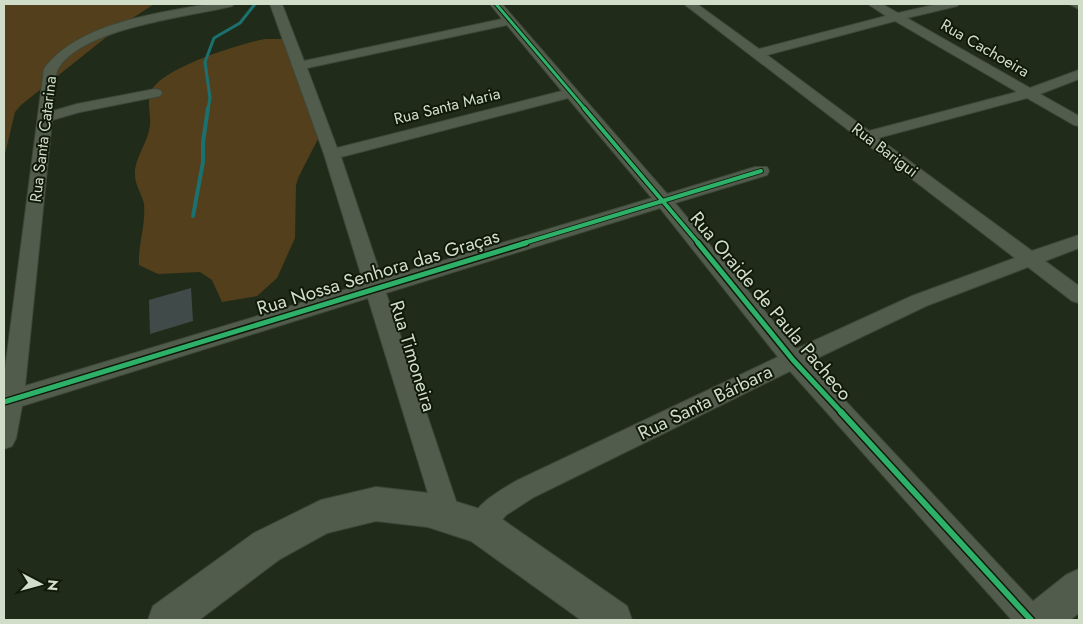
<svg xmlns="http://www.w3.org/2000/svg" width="1083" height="624" font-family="Jost,sans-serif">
  <rect width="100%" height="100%" fill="#202c19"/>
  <!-- green -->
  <g fill="#543f1c">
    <path d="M 4,4 L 154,4 L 119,27 L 21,105 L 15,112 L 4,158 Z"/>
    <path d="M 265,39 L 285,39 L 321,133 L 298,178 L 296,185 L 295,238 L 277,278 L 257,296 L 222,302 L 212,280 L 200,272 L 158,274 L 139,265 C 138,244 146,225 144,204 C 142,194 135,185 135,175 C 134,158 149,142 150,124 C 151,113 146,100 152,90 C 164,67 240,44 265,39 Z"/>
  </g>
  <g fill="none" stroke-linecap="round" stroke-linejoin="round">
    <!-- stream-far1 -->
    <path stroke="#1b716f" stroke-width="3" d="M 208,109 L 210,98 L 205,62 L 214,38 L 240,23 L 255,4"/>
    <!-- stream -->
    <path stroke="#1b716f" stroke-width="4" d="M 193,216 L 203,162 L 203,142 L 208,108"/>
  </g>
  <!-- building -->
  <path fill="#404b49" d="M 191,288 L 193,321 L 150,334 L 149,300 Z"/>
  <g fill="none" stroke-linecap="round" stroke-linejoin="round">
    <defs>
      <g id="street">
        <path d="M 209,4 L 234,4 L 232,6 C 189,17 83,27 58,69 C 54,76 54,101 53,111 L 77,104 L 155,89 L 160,90 L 162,93 L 160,96 L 80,112 L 52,120 L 25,386 L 364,284 L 324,154 L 270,4 L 282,4 L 304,61 L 502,19 L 490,4 L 502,4 L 667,194 L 755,167 L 767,167 L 769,171 L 767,175 L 675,203 L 796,349 L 912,296 L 1015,258 L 684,4 L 697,4 L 759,49 L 886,16 L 868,4 L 882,4 L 898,13 L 938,4 L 959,4 L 957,6 L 907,18 L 1030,88 L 1079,70 L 1079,79 L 1040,94 L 1079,116 L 1079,126 L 1074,125 L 1027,98 L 878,138 L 1032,251 L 1079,235 L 1079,248 L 1045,261 L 1079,286 L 1079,303 L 1072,301 L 1028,267 L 926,306 L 809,362 L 1041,610 L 1045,620 L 1012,620 L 790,371 L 534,497 L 506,515 L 489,535 L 480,539 L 471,535 L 467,526 C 477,503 496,493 516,481 L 778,357 L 660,208 L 386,293 L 461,516 L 457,525 L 448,529 L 439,525 L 435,516 L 368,298 L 22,406 L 16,438 L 12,446 L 4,449 L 4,377 L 44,69 C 77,23 158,13 209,4 ZM 895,21 L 1017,92 L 869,131 L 767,55 ZM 507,25 L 562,91 L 337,148 L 307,68 ZM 568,98 L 652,198 L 382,279 L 341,157 Z"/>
        <path d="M 1069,4 L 1079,4 L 1079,9 Z"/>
      </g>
      <g id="secondary">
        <path d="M 376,487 L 428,493 L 493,513 L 627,606 L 632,620 L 581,620 L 471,541 L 428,527 L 376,521 L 327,533 L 280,559 L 199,620 L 148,620 L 153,606 L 254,533 L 321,500 Z"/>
        <path d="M 1079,569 L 1079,613 L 1070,620 L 1022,620 L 1027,606 L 1066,575 Z"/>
      </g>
    </defs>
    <!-- street casing -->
    <use href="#street" stroke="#3e4839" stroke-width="2"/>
    <!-- secondary casing -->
    <use href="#secondary" stroke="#3e4839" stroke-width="2"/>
    <!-- street -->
    <use href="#street" fill="#525c4d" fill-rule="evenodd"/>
    <!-- secondary -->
    <use href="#secondary" fill="#525c4d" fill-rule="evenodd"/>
    <defs>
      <path id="cycleway-far3" d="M 496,4 L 585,109"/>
      <g id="cycleway-far2">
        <path d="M 584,108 L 699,244"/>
        <path d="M 521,244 L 761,171"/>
      </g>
      <g id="cycleway-far1">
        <path d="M 698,243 L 793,360 L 842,413"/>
        <path d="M 4,402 L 526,243"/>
      </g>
      <path id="cycleway" d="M 841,412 L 1031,620"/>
    </defs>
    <!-- cycleway-far3 casing -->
    <use href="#cycleway-far3" stroke="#10190a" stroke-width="5"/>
    <!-- cycleway-far2 casing -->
    <use href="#cycleway-far2" stroke="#10190a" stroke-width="6"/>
    <!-- cycleway-far1 casing -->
    <use href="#cycleway-far1" stroke="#10190a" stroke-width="8"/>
    <!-- cycleway casing -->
    <use href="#cycleway" stroke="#10190a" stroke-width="9"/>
    <!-- cycleway-far3 -->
    <use href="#cycleway-far3" stroke="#2db169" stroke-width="3"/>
    <!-- cycleway-far2 -->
    <use href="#cycleway-far2" stroke="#2db169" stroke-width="4"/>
    <!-- cycleway-far1 -->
    <use href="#cycleway-far1" stroke="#2db169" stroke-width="5"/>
    <!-- cycleway -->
    <use href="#cycleway" stroke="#2db169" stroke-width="6"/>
  </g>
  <g text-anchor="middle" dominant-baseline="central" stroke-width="4" stroke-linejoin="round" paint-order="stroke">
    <!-- far-street labels -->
    <g font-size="16" fill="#d0dec9" stroke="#10190a">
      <text transform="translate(985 48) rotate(30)">Rua Cachoeira</text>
      <text transform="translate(447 106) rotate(-14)">Rua Santa Maria</text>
      <text transform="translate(43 139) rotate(-83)">Rua Santa Catarina</text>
      <text transform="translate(885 150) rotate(37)">Rua Barigui</text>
    </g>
    <!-- street labels -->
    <g font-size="19" fill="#d0dec9" stroke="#10190a">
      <text transform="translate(378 272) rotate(-17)">Rua Nossa Senhora das Graças</text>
      <text transform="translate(771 306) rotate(50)">Rua Oraide de Paula Pacheco</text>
      <text transform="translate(413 356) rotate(73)">Rua Timoneira</text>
      <text transform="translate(705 402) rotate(-26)">Rua Santa Bárbara</text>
    </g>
  </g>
  <!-- border -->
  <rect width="1083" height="624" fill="none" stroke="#d0dec9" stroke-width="10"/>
  <!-- north arrow -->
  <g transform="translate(40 584) rotate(96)" stroke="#10190a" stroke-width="4" paint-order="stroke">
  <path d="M0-4L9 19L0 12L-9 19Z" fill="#d0dec9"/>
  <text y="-8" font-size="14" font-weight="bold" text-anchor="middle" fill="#d0dec9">N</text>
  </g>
</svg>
